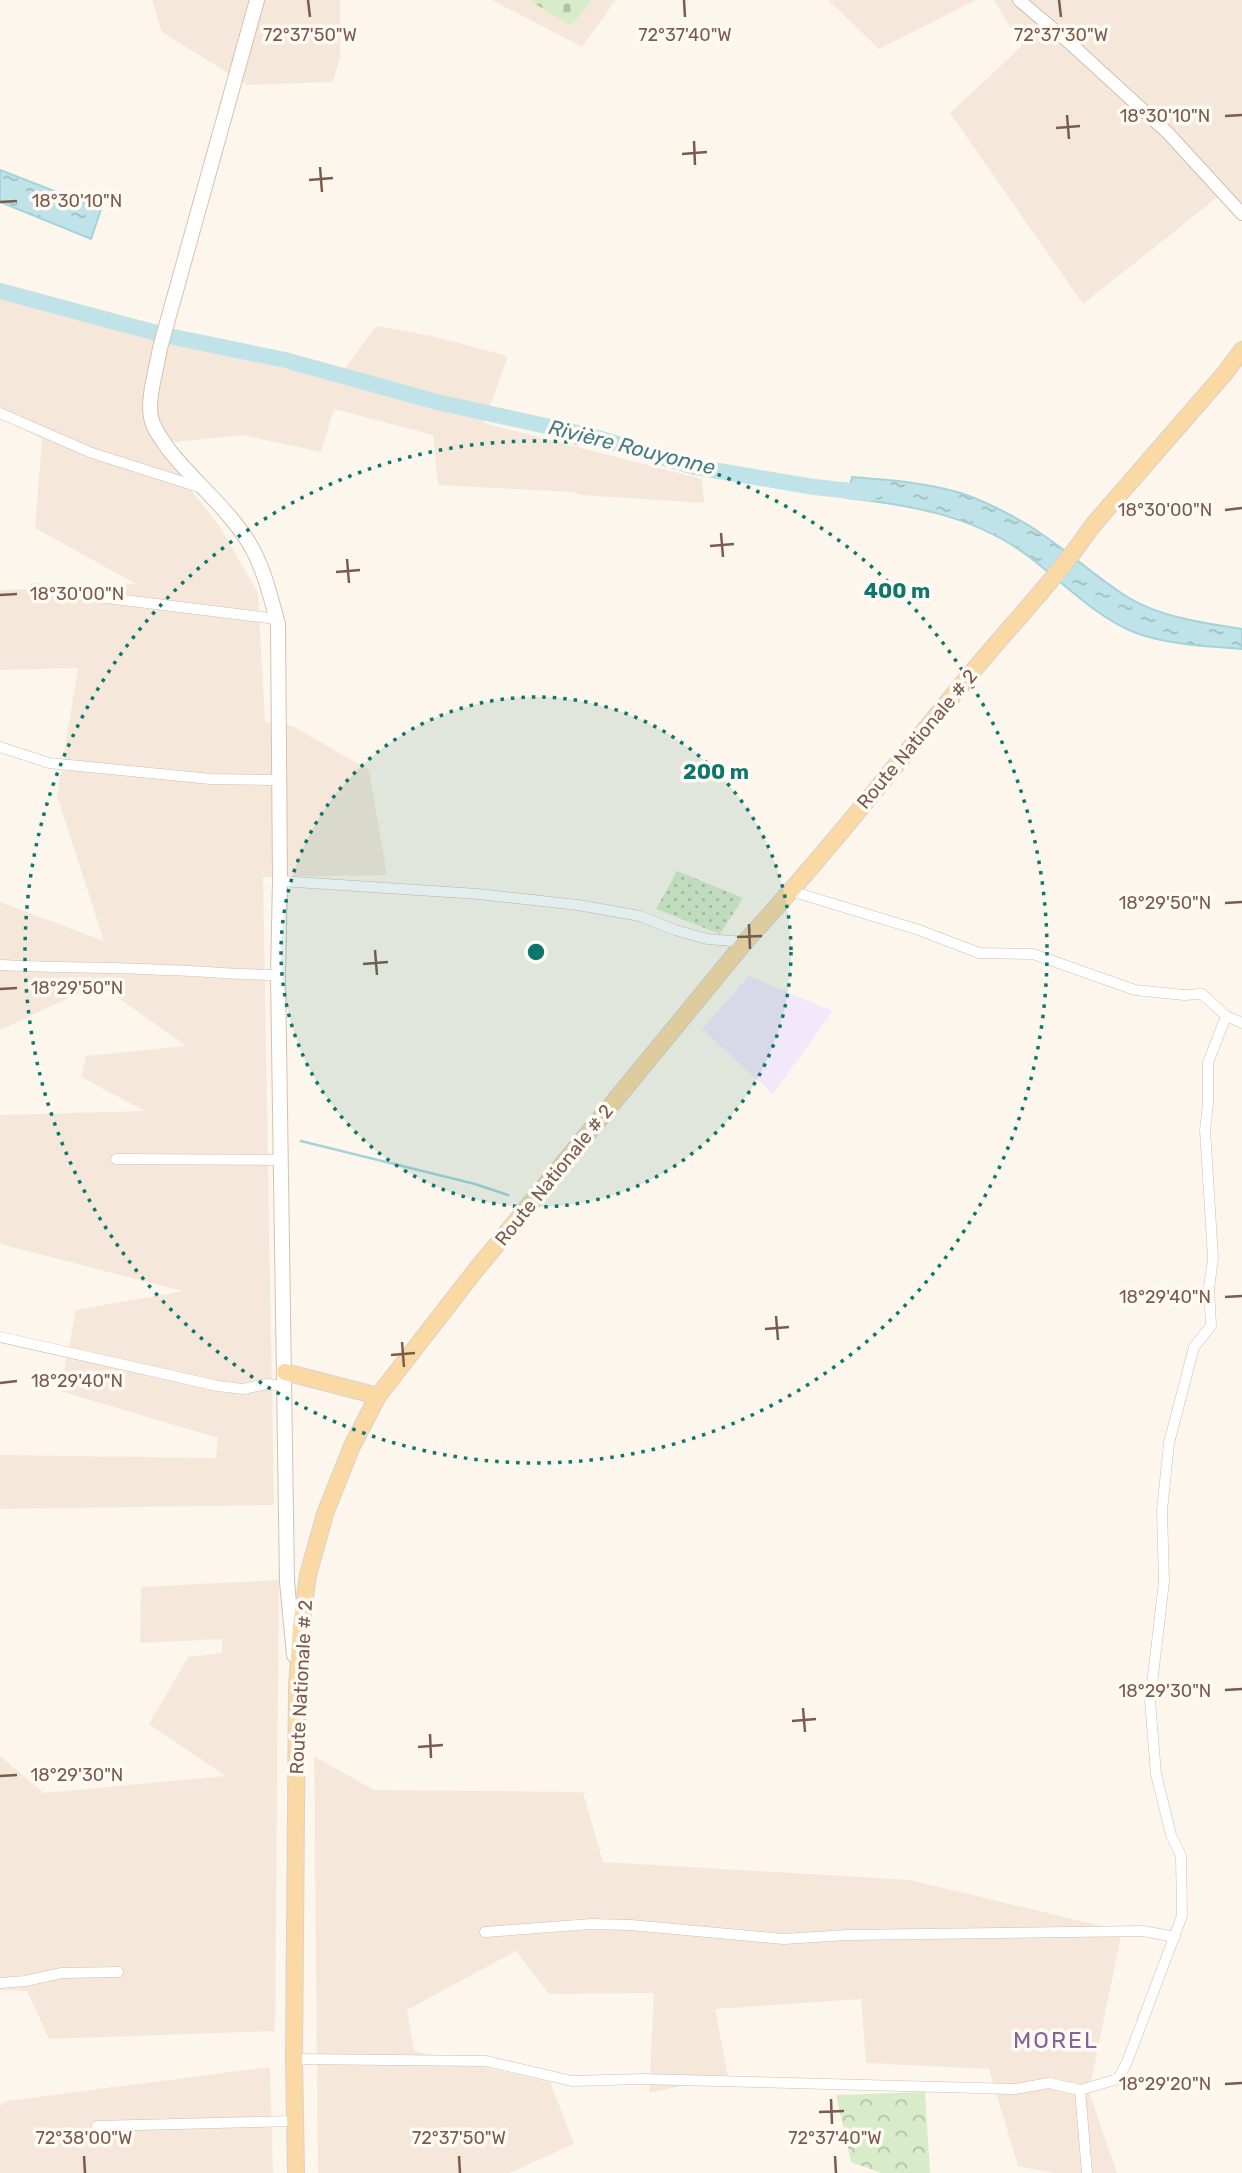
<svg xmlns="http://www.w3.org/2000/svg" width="1242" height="2173" font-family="Rubik,sans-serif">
  <defs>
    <pattern id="forest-crowns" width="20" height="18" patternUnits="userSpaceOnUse" patternTransform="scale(1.75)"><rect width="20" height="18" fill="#d8ecc9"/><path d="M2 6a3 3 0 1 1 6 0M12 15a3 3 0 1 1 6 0" fill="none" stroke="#b4c2a5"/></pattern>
    <pattern id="cemetery-stones" width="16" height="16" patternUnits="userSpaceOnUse" patternTransform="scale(1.75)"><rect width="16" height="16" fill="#d8ecc9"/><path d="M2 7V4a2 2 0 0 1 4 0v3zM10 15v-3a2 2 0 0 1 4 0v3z" fill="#b4c2a5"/></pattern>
    <pattern id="park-dots" width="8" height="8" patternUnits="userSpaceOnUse" patternTransform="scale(1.75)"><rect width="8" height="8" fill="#d8ecc9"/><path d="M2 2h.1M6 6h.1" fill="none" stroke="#b4c2a5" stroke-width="1.8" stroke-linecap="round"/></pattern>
    <pattern id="water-ripples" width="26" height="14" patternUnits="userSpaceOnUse" patternTransform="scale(1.75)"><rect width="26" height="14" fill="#bfe3e8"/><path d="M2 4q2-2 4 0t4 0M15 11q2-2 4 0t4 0" fill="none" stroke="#a0bbbe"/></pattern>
  </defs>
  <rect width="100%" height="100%" fill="#fdf6ec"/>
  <!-- residential -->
  <g fill="#f5e8da">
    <path d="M 152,0 L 340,0 L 340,57 L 333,82 L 247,85 L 162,32 Z"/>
    <path d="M 492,0 L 616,0 L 582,47 Z"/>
    <path d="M 828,0 L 976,0 L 879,49 Z"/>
    <path d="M 994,0 L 1242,0 L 1242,213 L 1219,196 L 1083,304 L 950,113 L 1022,46 Z"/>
    <path d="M 0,298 L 336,381 L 376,326 L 432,336 L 508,356 L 484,423 L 702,479 L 704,503 L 581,495 L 573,492 L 438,485 L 433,435 L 334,409 L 321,452 L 243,435 L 155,444 L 220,527 L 258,593 L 265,722 L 293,726 L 369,770 L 387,875 L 263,877 L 274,1505 L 0,1509 L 0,1455 L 216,1458 L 218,1438 L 60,1391 L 76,1310 L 183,1291 L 0,1244 L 0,1115 L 145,1111 L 81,1077 L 86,1056 L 186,1046 L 99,984 L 0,1030 L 0,902 L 104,941 L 57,796 L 78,668 L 0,670 L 0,590 L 136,584 L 35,528 L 42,439 L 0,416 Z"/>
    <path d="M 279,1580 L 275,2031 L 49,2039 L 27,1991 L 0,1990 L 0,1756 L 44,1793 L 225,1776 L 149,1724 L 188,1657 L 222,1653 L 222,1639 L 140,1643 L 141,1587 Z"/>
    <path d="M 314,1756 L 374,1790 L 583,1792 L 603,1862 L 910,1880 L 1122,1931 L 1089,2092 L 1117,2173 L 1054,2173 L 1018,2166 L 989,2069 L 866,2063 L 861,1999 L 715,2009 L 728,2076 L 649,2093 L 654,1993 L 549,1994 L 516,1951 L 407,2010 L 414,2051 L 550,2082 L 574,2144 L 509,2173 L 318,2173 Z"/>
    <path d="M 270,2067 L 273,2173 L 0,2173 L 0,2105 L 7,2101 Z"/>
  </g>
  <!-- education -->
  <path fill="#f3e8fa" d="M 749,976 L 833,1011 L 773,1094 L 702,1029 Z"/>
  <!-- forest -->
  <path fill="url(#forest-crowns)" d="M 925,2092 L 930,2173 L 881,2173 L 851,2162 L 836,2095 Z"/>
  <!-- cemetery -->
  <path fill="url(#cemetery-stones)" d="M 529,0 L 592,0 L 571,26 Z"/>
  <!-- park -->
  <path fill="url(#park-dots)" d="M 677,871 L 743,898 L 720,934 L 656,909 Z"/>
  <!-- water -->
  <g fill="url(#water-ripples)" stroke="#a5d3da" stroke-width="2">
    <path d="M 0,170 L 101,209 L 91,239 L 0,202 Z"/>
    <path d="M 852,477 C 887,480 923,482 957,492 C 982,499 1022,520 1043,535 C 1073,555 1099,580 1129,598 C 1163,618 1204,623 1242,629 L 1242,649 C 1208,646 1169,645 1136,633 C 1095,617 1063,582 1028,556 C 975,516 911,505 847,498 Z"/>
  </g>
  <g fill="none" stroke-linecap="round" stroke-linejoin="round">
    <!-- stream -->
    <path stroke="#a5d3da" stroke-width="2.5" d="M 301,1141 L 475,1184 L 508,1195"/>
    <!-- river -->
    <path stroke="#bfe3e8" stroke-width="16" d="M 0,291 L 164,335 L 285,360 L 437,402 L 591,436 L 695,467 L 814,487 L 870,493"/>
    <defs>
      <g id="minor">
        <path d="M 0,413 L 92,453 L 199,487"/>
        <path d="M 34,589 L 277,619"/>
        <path d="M 0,747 L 49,763 L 211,779 L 278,780"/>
        <path d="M 280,881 L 478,894 L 578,905 L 640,916 L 675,930 L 707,939 L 745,942"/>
        <path d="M 791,891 L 919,930 L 979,953 L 1033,954 L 1135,990 L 1184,995 L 1202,994 L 1226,1016 L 1242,1023"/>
        <path d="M 0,965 C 55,968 111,967 166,970 C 204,971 241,975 278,975"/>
        <path d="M 116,1159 L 282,1160"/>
        <path d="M 0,1337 L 218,1386 L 243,1389 L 267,1384 L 285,1386"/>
        <path d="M 485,1932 L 591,1924 L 631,1925 L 784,1939 L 847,1935 L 1143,1931 L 1175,1937"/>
        <path d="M 0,1983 L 25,1981 L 62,1973 L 118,1972"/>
        <path d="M 294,2059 L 486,2061 L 572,2081 L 642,2079 L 1015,2089 L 1049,2083 L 1080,2090 L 1118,2079 L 1127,2062 L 1182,1916 L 1181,1856 L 1171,1835 L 1156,1774 L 1150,1701 L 1164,1582 L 1162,1510 L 1169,1443 L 1194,1347 L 1211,1326 L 1209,1288 L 1213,1258 L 1205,1130 L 1208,1103 L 1208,1063 L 1226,1016"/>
        <path d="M 1080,2090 L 1087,2173"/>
        <path d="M 97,2126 L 295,2121"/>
      </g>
      <path id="tertiary" d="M 1019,0 L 1072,45 L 1168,133 L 1242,214"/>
      <path id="secondary" d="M 257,0 L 160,348 C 157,368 147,398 151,417 C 153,429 162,440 169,450 C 195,483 231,511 252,548 C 265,572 271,599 278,624 L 280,881 L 278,975 L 287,1582 L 294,1655"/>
      <g id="primary">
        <path d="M 285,1372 L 378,1396"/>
        <path d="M 296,2173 L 294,2059 L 297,1687 L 301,1626 L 308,1575 L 325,1514 L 352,1446 L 378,1396 L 475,1271 L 745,942 C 823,857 895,766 968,677 C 1010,626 1056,579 1093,525 L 1225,373 L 1242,350"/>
      </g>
    </defs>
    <!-- minor casing -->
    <use href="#minor" stroke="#d1beb0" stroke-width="11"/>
    <!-- tertiary casing -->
    <use href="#tertiary" stroke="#d1beb0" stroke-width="14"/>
    <!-- secondary casing -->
    <use href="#secondary" stroke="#d6c0b0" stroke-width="16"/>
    <!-- primary casing -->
    <use href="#primary" stroke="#dad1cd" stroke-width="18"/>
    <!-- minor -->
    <use href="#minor" stroke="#fff" stroke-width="10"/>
    <!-- tertiary -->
    <use href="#tertiary" stroke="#fff" stroke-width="12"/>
    <!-- secondary -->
    <use href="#secondary" stroke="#fff" stroke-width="14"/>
    <!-- primary -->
    <use href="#primary" stroke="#fbd9a5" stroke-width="16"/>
  </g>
  <!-- ticks -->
  <path fill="none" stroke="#7a5c4d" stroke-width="2.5" d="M 308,0 L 310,17M 684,0 L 685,17M 1059,0 L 1061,17M 1067,115 L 1069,139M 1225,116 L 1242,115M 1056,128 L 1080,126M 694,141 L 695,165M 682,154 L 707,152M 320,167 L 322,192M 309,180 L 333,178M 0,202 L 17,201M 1225,510 L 1242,508M 721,533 L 723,557M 710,546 L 734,544M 347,559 L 349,583M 336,572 L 360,570M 0,595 L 17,594M 1225,903 L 1242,902M 749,924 L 750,949M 737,937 L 762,936M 375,950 L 377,975M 363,964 L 388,962M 0,989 L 17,988M 1225,1297 L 1242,1296M 776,1316 L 778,1340M 765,1329 L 789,1327M 402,1342 L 404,1367M 391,1355 L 415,1353M 0,1383 L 17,1381M 1225,1690 L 1242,1689M 803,1708 L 805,1732M 792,1721 L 816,1719M 430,1734 L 431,1758M 418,1747 L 443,1745M 0,1776 L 17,1775M 1225,2084 L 1242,2083M 831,2099 L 832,2124M 819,2112 L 844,2111M 84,2156 L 85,2173M 459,2156 L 460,2173M 835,2156 L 836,2173"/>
  <!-- distance rings -->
  <circle cx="536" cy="952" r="255" fill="#0f766e" fill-opacity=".12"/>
  <g fill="none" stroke="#0f766e" stroke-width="3.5" stroke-dasharray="3.5 7">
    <circle cx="536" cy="952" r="255"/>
    <circle cx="536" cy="952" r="511"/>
  </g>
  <g text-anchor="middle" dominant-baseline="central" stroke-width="7" stroke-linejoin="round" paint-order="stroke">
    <!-- street labels -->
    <g font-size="19" fill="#7a5c4d" stroke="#fffaf3">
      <text transform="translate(917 739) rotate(-50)">Route Nationale # 2</text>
      <text transform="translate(554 1175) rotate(-51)">Route Nationale # 2</text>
      <text transform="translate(301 1687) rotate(-87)">Route Nationale # 2</text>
    </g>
    <!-- water labels -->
    <g font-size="21" font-style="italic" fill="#437c86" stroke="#fffaf3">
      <text transform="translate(632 447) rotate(14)">Rivière Rouyonne</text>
    </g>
    <!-- quarter labels -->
    <g font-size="23" letter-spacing="2" fill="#846695" stroke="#fffaf3">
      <text x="1056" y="2040">MOREL</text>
    </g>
  </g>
  <g font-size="18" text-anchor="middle" fill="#7a5c4d" stroke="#fffaf3" stroke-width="7" stroke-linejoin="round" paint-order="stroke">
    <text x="310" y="41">72°37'50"W</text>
    <text x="685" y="41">72°37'40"W</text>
    <text x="1061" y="41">72°37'30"W</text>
    <text x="1165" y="122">18°30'10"N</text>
    <text x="77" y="207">18°30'10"N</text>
    <text x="1165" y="516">18°30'00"N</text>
    <text x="77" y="600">18°30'00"N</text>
    <text x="1165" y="909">18°29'50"N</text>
    <text x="77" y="994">18°29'50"N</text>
    <text x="1165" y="1303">18°29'40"N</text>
    <text x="77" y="1387">18°29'40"N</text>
    <text x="1165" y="1697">18°29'30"N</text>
    <text x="77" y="1781">18°29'30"N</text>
    <text x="1165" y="2090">18°29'20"N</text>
    <text x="84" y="2144">72°38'00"W</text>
    <text x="459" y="2144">72°37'50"W</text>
    <text x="835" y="2144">72°37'40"W</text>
  </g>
  <circle cx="536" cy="952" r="10" fill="#0f766e" stroke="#fffaf3" stroke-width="3.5"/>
  <g font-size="21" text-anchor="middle" font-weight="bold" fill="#0f766e" stroke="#fffaf3" stroke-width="7" stroke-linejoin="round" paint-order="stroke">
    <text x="897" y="598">400 m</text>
    <text x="716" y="779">200 m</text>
  </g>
</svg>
